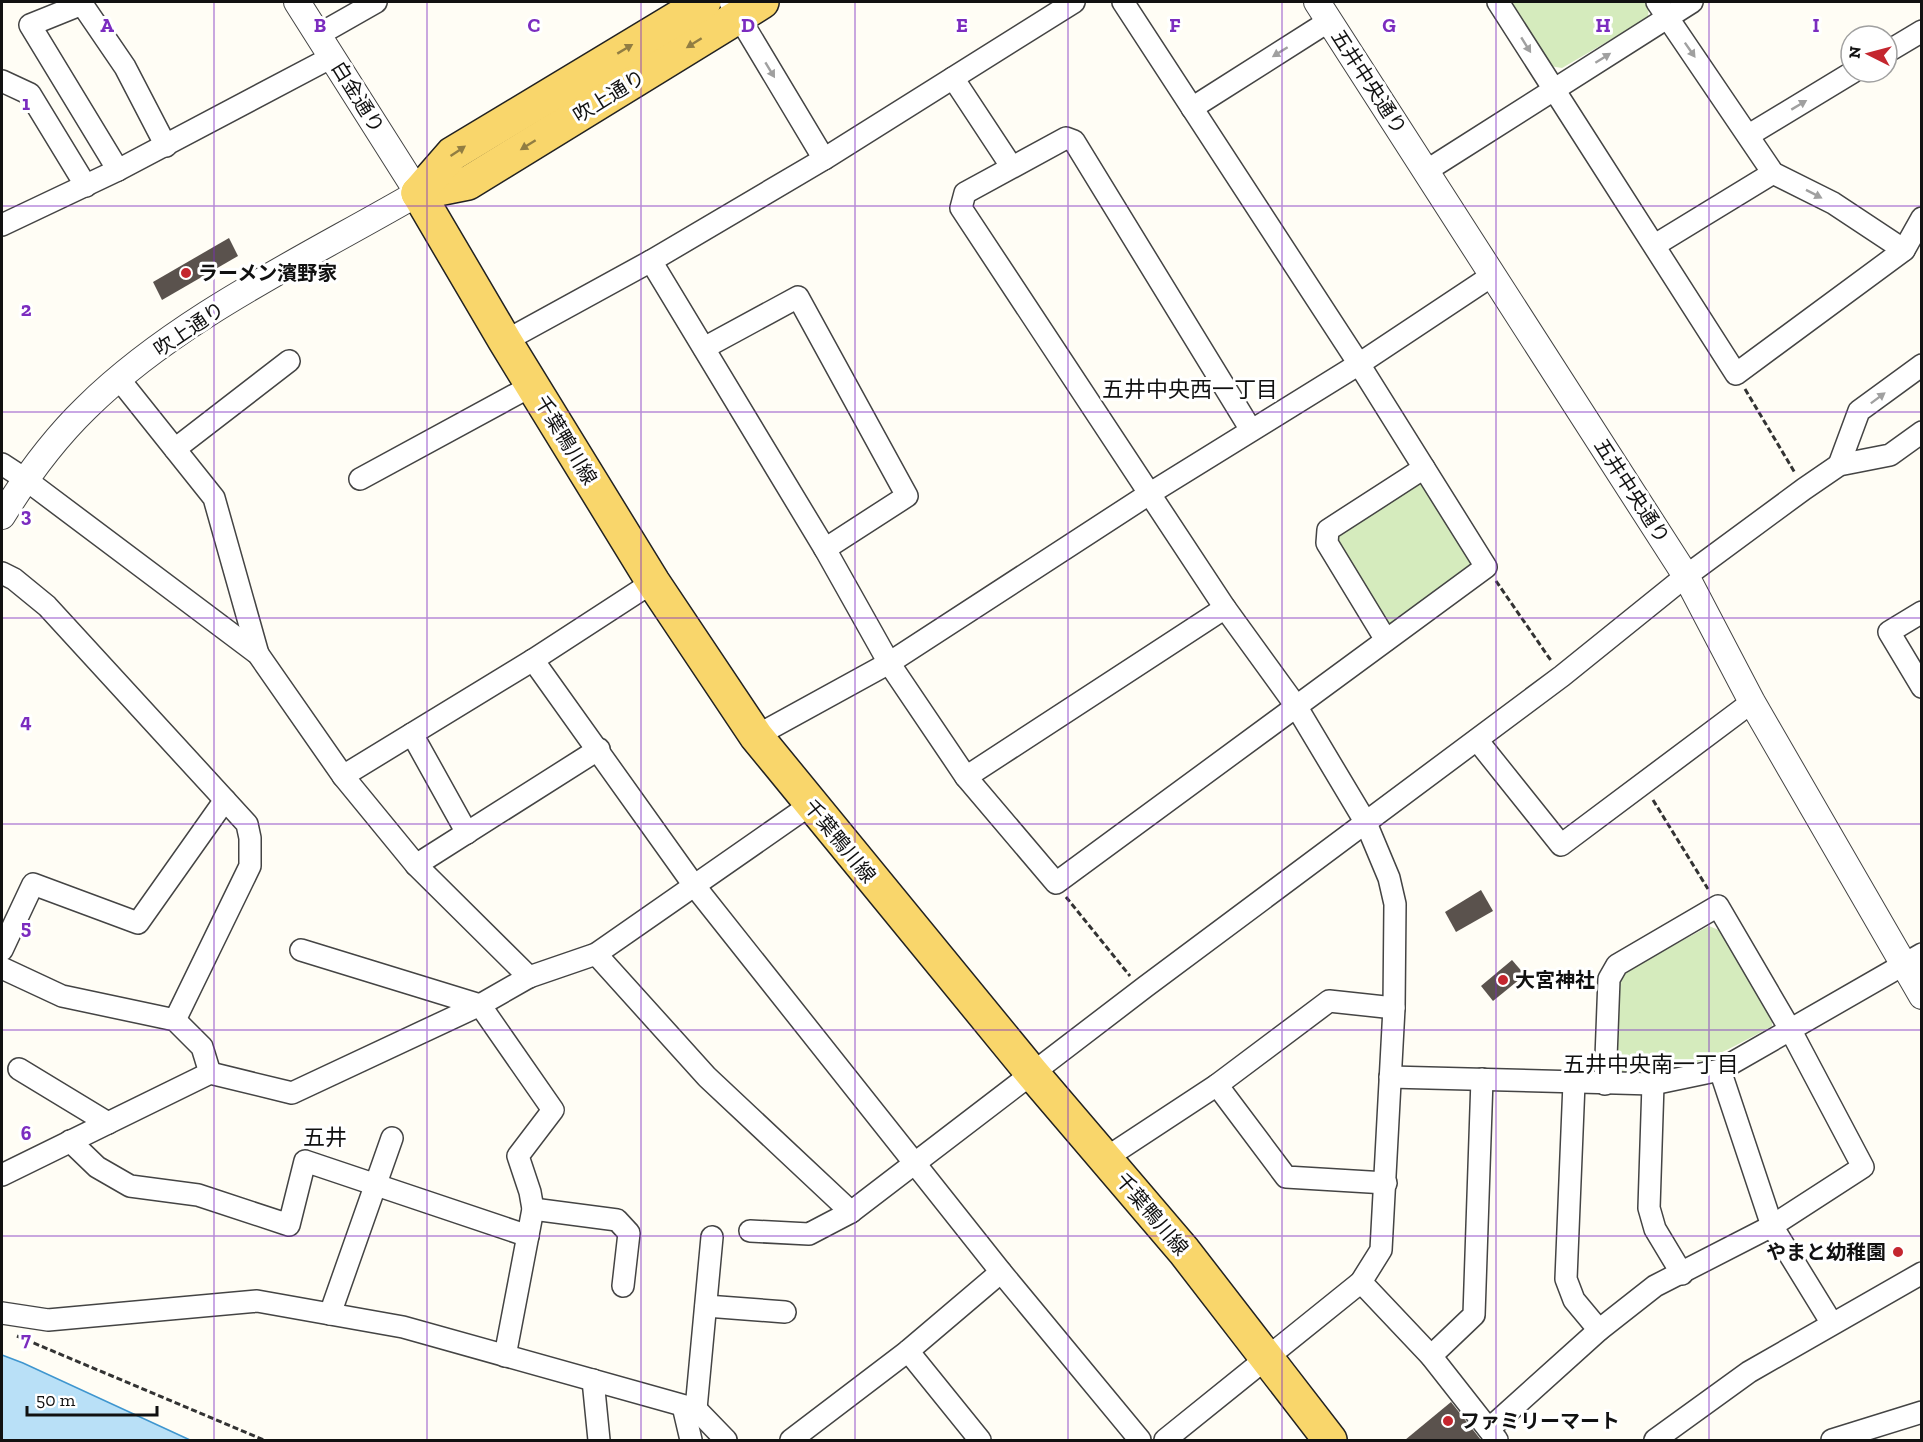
<svg xmlns="http://www.w3.org/2000/svg" width="1923" height="1442" font-family="'Zilla Slab','Noto Sans JP',serif">
  <rect width="100%" height="100%" fill="#fffdf5"/>
  <!-- green -->
  <g fill="#d5ebbd">
    <path d="M 1508,2 L 1649,2 L 1649,3 L 1648,18 L 1562,68 L 1550,66 Z"/>
    <path d="M 1419,481 L 1427,484 L 1472,559 L 1469,568 L 1395,624 L 1382,622 L 1336,546 L 1338,532 Z"/>
    <path d="M 1709,926 L 1721,931 L 1772,1021 L 1772,1026 C 1719,1055 1686,1074 1624,1073 L 1615,1065 L 1618,985 L 1623,973 Z"/>
  </g>
  <!-- water -->
  <path fill="#b9e0f7" stroke="#3f96cf" stroke-width="1.5" d="M 2,1355 L 23,1363 L 190,1440 L 2,1440 Z"/>
  <!-- building -->
  <g fill="#5a524d">
    <path d="M 229,238 L 238,256 L 162,300 L 153,282 Z"/>
    <path d="M 1481,890 L 1493,911 L 1456,932 L 1445,912 Z"/>
    <path d="M 1512,960 L 1525,975 L 1493,1001 L 1481,986 Z"/>
    <path d="M 1451,1402 L 1481,1440 L 1405,1440 Z"/>
  </g>
  <g fill="none" stroke-linecap="round" stroke-linejoin="round">
    <defs>
      <g id="minor">
        <path d="M 730,2 L 824,159"/>
        <path d="M 1498,2 L 1736,374 L 1904,250 L 1922,218"/>
        <path d="M 1657,2 L 1773,173 L 1833,203 L 1904,250"/>
        <path d="M 318,35 L 376,2"/>
        <path d="M 1887,52 L 1922,31"/>
        <path d="M 953,78 L 1011,166"/>
        <path d="M 2,81 L 30,94 L 86,186"/>
        <path d="M 1192,108 L 1329,21"/>
        <path d="M 1749,135 L 1853,72"/>
        <path d="M 118,170 L 30,25 L 82,4 L 125,67 L 166,146"/>
        <path d="M 1426,171 L 1692,2"/>
        <path d="M 2,225 L 118,170 L 332,57"/>
        <path d="M 1655,245 L 1773,173"/>
        <path d="M 651,261 L 825,549 L 889,663 L 966,777 L 1056,883 L 1486,567 L 1359,364 L 1123,2"/>
        <path d="M 505,341 L 651,261 L 824,159 L 1074,2"/>
        <path d="M 704,348 L 798,297 L 907,496 L 825,549"/>
        <path d="M 119,379 L 214,498 L 258,654"/>
        <path d="M 175,449 L 289,361"/>
        <path d="M 2,464 L 25,479 L 258,654 L 343,776 L 416,865 L 529,977"/>
        <path d="M 1839,465 L 1859,411 L 1922,365"/>
        <path d="M 360,479 L 533,385"/>
        <path d="M 2,573 L 14,579 L 47,606 L 247,824 L 250,838 L 250,866 L 175,1020"/>
        <path d="M 1922,612 L 1889,632 L 1922,687"/>
        <path d="M 1386,640 L 1327,543 L 1328,530 L 1424,468"/>
        <path d="M 533,660 L 693,884 L 1001,1272 L 1140,1440"/>
        <path d="M 412,734 L 467,833"/>
        <path d="M 756,736 L 889,663 L 1149,494 L 1359,364 L 1493,275"/>
        <path d="M 1477,740 L 1561,845 L 1752,702"/>
        <path d="M 343,776 L 533,660 L 653,582"/>
        <path d="M 966,777 L 1225,608"/>
        <path d="M 416,865 L 599,749"/>
        <path d="M 2,950 L 33,884 L 138,923 L 225,800"/>
        <path d="M 301,950 L 480,1005 L 553,1110 L 518,1156 L 530,1192 L 533,1209 L 505,1356"/>
        <path d="M 596,954 L 707,1077 L 851,1212"/>
        <path d="M 2,968 L 62,996 L 175,1020 L 202,1047 L 210,1073"/>
        <path d="M 19,1069 L 108,1123"/>
        <path d="M 1720,1070 L 1772,1226 L 1831,1322"/>
        <path d="M 1390,1077 L 1653,1084 L 1720,1070 L 1922,954"/>
        <path d="M 1574,1083 L 1566,1279 L 1574,1300 L 1599,1330"/>
        <path d="M 1653,1084 L 1649,1208 L 1655,1229 L 1682,1274"/>
        <path d="M 1217,1085 L 1286,1177 L 1386,1183"/>
        <path d="M 70,1141 L 97,1167 L 130,1186 L 198,1195 L 289,1225 L 305,1161 L 528,1236"/>
        <path d="M 1106,1158 L 1217,1085 L 1329,1001 L 1394,1008"/>
        <path d="M 2,1175 L 210,1073 L 292,1093 L 480,1005 L 529,977 L 596,954 L 810,805"/>
        <path d="M 533,1209 L 617,1220 L 629,1233 L 623,1286"/>
        <path d="M 750,1231 L 809,1234 L 851,1212 L 1145,987 L 1562,676 L 1686,576 L 1804,489 L 1839,465 L 1890,455 L 1922,432"/>
        <path d="M 1361,1282 L 1431,1356 L 1497,1440"/>
        <path d="M 706,1306 L 785,1312"/>
        <path d="M 2,1313 L 48,1320 L 257,1301 L 403,1327 L 696,1409 L 726,1440"/>
        <path d="M 330,1314 L 392,1138"/>
        <path d="M 908,1351 L 980,1440"/>
        <path d="M 1431,1356 L 1474,1315 L 1482,1079"/>
        <path d="M 593,1380 L 599,1440"/>
        <path d="M 683,1406 L 691,1440"/>
        <path d="M 696,1409 L 712,1237"/>
        <path d="M 1489,1429 L 1599,1330 L 1655,1286 L 1772,1226 L 1863,1167 L 1791,1031 L 1718,906 L 1617,965 L 1609,979 L 1605,1084"/>
        <path d="M 791,1440 L 908,1351 L 1001,1272"/>
        <path d="M 1165,1440 L 1361,1282 L 1381,1250 L 1394,1008 L 1395,904 L 1389,878 L 1366,823 L 1296,706 L 1225,608 L 961,208 L 965,193 L 1066,138 L 1074,141 L 1251,430"/>
        <path d="M 1655,1440 L 1749,1372 L 1922,1273"/>
        <path d="M 1832,1440 L 1922,1412"/>
      </g>
      <g id="tertiary">
        <path d="M 1317,2 L 1686,576 L 1752,702 L 1922,996"/>
        <path d="M 2,516 C 26,477 53,440 86,408 C 177,318 308,257 418,193 L 297,2"/>
      </g>
      <g id="primary">
        <path d="M 418,193 L 505,341 L 653,582 L 756,736 L 1032,1073 L 1184,1251 L 1330,1440"/>
        <path d="M 418,193 L 468,183 L 762,2"/>
        <path d="M 418,193 L 452,154 L 704,2"/>
      </g>
    </defs>
    <!-- minor casing -->
    <use href="#minor" stroke="#444" stroke-width="24"/>
    <!-- tertiary casing -->
    <use href="#tertiary" stroke="#444" stroke-width="28"/>
    <!-- primary casing -->
    <use href="#primary" stroke="#222" stroke-width="36"/>
    <!-- path -->
    <g stroke="#333" stroke-width="3" stroke-dasharray="6 3" stroke-linecap="butt">
      <path d="M 1745,389 L 1795,473"/>
      <path d="M 1496,581 L 1552,662"/>
      <path d="M 1653,800 L 1708,889"/>
      <path d="M 1066,897 L 1130,976"/>
      <path d="M 17,1336 L 264,1440"/>
    </g>
    <!-- minor -->
    <use href="#minor" stroke="#fff" stroke-width="21"/>
    <!-- tertiary -->
    <use href="#tertiary" stroke="#fff" stroke-width="26"/>
    <!-- primary -->
    <use href="#primary" stroke="#f9d66b" stroke-width="33"/>
  </g>
  <!-- one-way arrows -->
  <defs><path id="oneway-solid" d="M-6-.8H1V-3.2L6.5 0L1 3.2V.8H-6Z" transform="scale(1.5)"/></defs>
  <g fill="#917d42">
    <use href="#oneway-solid" transform="translate(694 43) rotate(148)"/>
    <use href="#oneway-solid" transform="translate(625 49) rotate(-31)"/>
    <use href="#oneway-solid" transform="translate(528 145) rotate(148)"/>
    <use href="#oneway-solid" transform="translate(458 151) rotate(-34)"/>
  </g>
  <g fill="#a0a0a0">
    <use href="#oneway-solid" transform="translate(1526 45) rotate(58)"/>
    <use href="#oneway-solid" transform="translate(1690 50) rotate(55)"/>
    <use href="#oneway-solid" transform="translate(1280 52) rotate(148)"/>
    <use href="#oneway-solid" transform="translate(1603 58) rotate(-32)"/>
    <use href="#oneway-solid" transform="translate(770 70) rotate(59)"/>
    <use href="#oneway-solid" transform="translate(1799 105) rotate(-31)"/>
    <use href="#oneway-solid" transform="translate(1814 194) rotate(27)"/>
    <use href="#oneway-solid" transform="translate(1878 398) rotate(-37)"/>
  </g>
  <!-- grid -->
  <path fill="none" stroke="#7b2cbf" stroke-width="1.5" stroke-opacity="0.55" d="M 214,2 L 214,1440M 427,2 L 427,1440M 641,2 L 641,1440M 855,2 L 855,1440M 1068,2 L 1068,1440M 1282,2 L 1282,1440M 1496,2 L 1496,1440M 1709,2 L 1709,1440M 2,206 L 1922,206M 2,412 L 1922,412M 2,618 L 1922,618M 2,824 L 1922,824M 2,1030 L 1922,1030M 2,1236 L 1922,1236"/>
  <!-- markers -->
  <g fill="#c4262e" stroke="#fff" stroke-width="2">
    <circle cx="186" cy="273" r="6"/>
    <circle cx="1503" cy="980" r="6"/>
    <circle cx="1898" cy="1252" r="6"/>
    <circle cx="1448" cy="1421" r="6"/>
  </g>
  <g text-anchor="middle" dominant-baseline="central" stroke-width="6" stroke-linejoin="round" paint-order="stroke">
    <!-- street labels -->
    <g font-size="20" fill="#111" stroke="#fff">
      <text transform="translate(1369 82) rotate(57)">五井中央通り</text>
      <text transform="translate(609 96) rotate(-32)">吹上通り</text>
      <text transform="translate(358 97) rotate(58)">白金通り</text>
      <text transform="translate(189 329) rotate(-34)">吹上通り</text>
      <text transform="translate(566 440) rotate(59)">千葉鴨川線</text>
      <text transform="translate(1632 491) rotate(57)">五井中央通り</text>
      <text transform="translate(840 841) rotate(51)">千葉鴨川線</text>
      <text transform="translate(1152 1214) rotate(50)">千葉鴨川線</text>
    </g>
    <!-- poi labels -->
    <g font-size="20" font-weight="bold" fill="#111" stroke="#fff" text-anchor="start">
      <text x="198" y="273">ラーメン濱野家</text>
      <text x="1515" y="980">大宮神社</text>
      <text x="1886" y="1252" text-anchor="end">やまと幼稚園</text>
      <text x="1460" y="1421">ファミリーマート</text>
    </g>
    <!-- quarter labels -->
    <g font-size="22" fill="#111" stroke="#fff">
      <text x="1190" y="389">五井中央西一丁目</text>
      <text x="1651" y="1064">五井中央南一丁目</text>
      <text x="325" y="1137">五井</text>
    </g>
  </g>
  <g font-size="20" text-anchor="middle" font-weight="bold" fill="#7b2cbf" stroke="#fff" stroke-width="6" stroke-linejoin="round" paint-order="stroke">
    <text x="107" y="32">A</text>
    <text x="320" y="32">B</text>
    <text x="534" y="32">C</text>
    <text x="748" y="32">D</text>
    <text x="962" y="32">E</text>
    <text x="1175" y="32">F</text>
    <text x="1389" y="32">G</text>
    <text x="1603" y="32">H</text>
    <text x="1816" y="32">I</text>
    <text x="26" y="110">1</text>
    <text x="26" y="316">2</text>
    <text x="26" y="522">3</text>
    <text x="26" y="728">4</text>
    <text x="26" y="934">5</text>
    <text x="26" y="1140">6</text>
    <text x="26" y="1346">7</text>
  </g>
  <!-- border -->
  <rect width="1923" height="1442" fill="none" stroke="#111111" stroke-width="6"/>
  <!-- north arrow -->
  <g transform="translate(1869 54) rotate(276)"><circle r="28" fill="#ffffff" stroke="#a0a0a0" stroke-width="1.5"/>
  <path d="M0-4.5L10 22L0 15L-10 22Z" fill="#c4262e"/>
  <text y="-9" font-size="16" font-weight="bold" text-anchor="middle" fill="#111111">N</text>
  </g>
  <!-- scale -->
  <path d="M27 1406v9h130v-9" fill="none" stroke="#111111" stroke-width="3"/>
  <text x="36" y="1406" font-size="18" fill="#111111" stroke="#ffffff" stroke-width="4.5" paint-order="stroke">50 m</text>
</svg>
